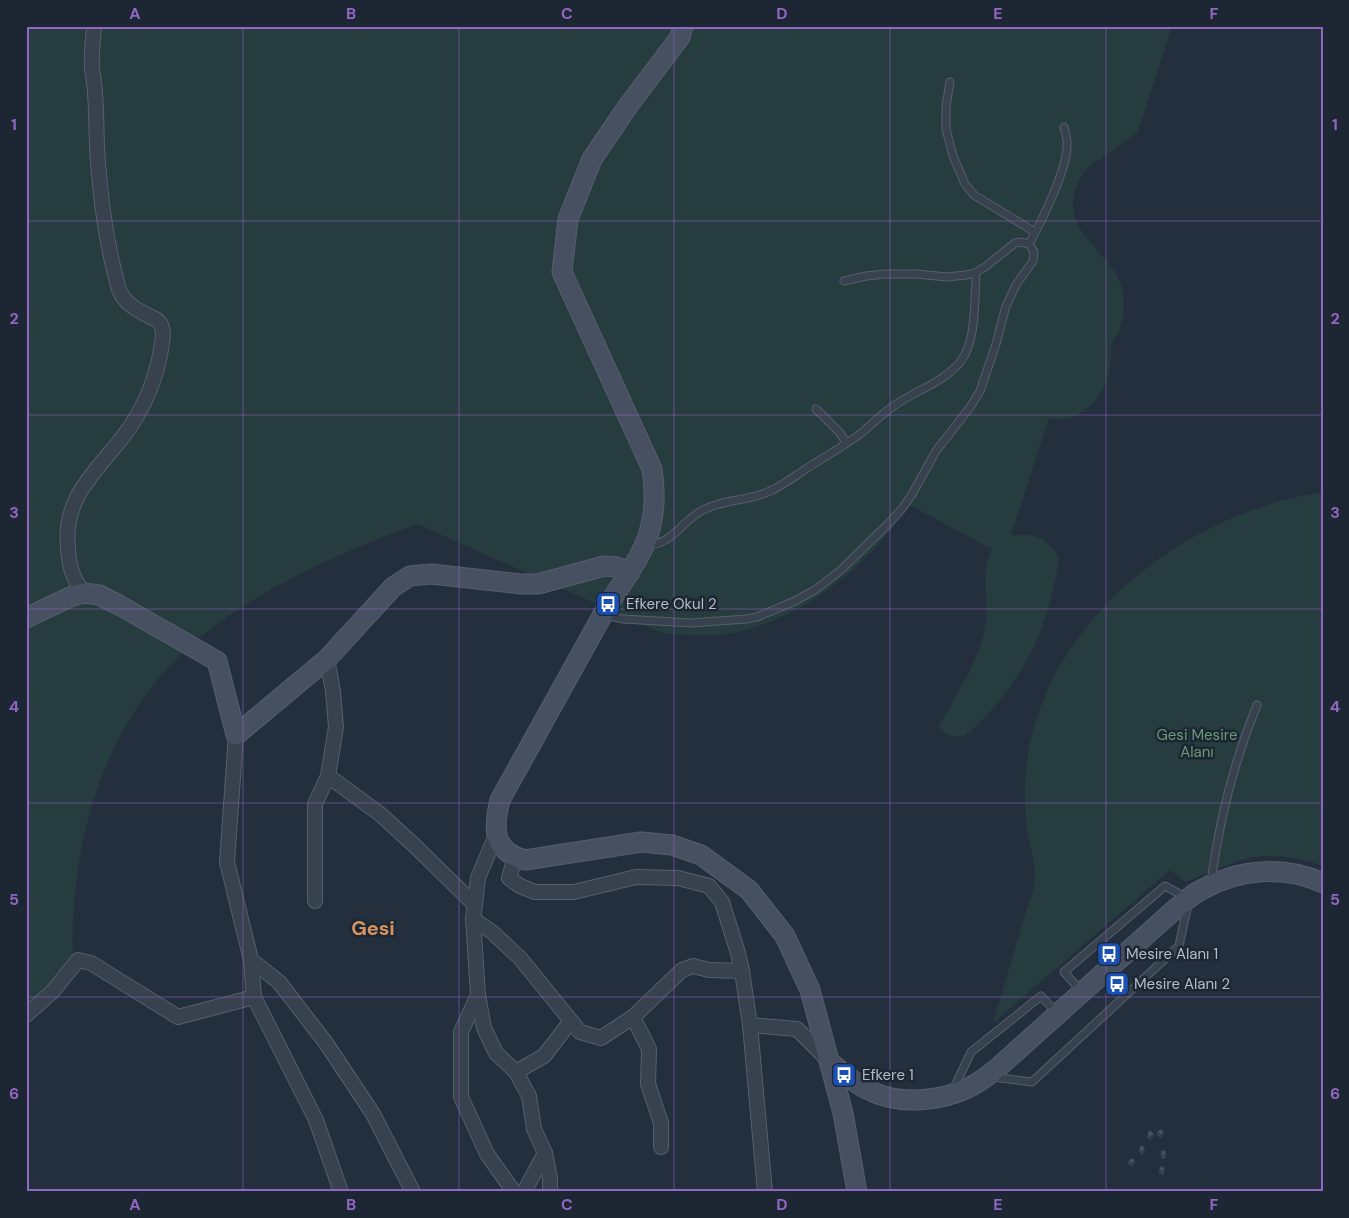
<svg xmlns="http://www.w3.org/2000/svg" width="1349" height="1218" font-family="'DM Sans',sans-serif">
  <rect width="100%" height="100%" fill="#242f3e"/>
  <!-- green -->
  <g fill="#263c3f">
    <path d="M 26,26 L 1172,26 L 1138,132 L 1089,167 C 1080,177 1073,189 1073,204 C 1074,242 1116,256 1123,292 C 1125,306 1124,320 1118,333 C 1116,337 1111,341 1111,346 C 1110,355 1112,363 1109,372 C 1105,391 1090,412 1071,417 C 1064,420 1056,419 1049,418 L 1011,535 C 1026,534 1041,534 1052,548 C 1054,550 1057,554 1058,557 C 1059,565 1056,576 1054,584 C 1045,635 1019,683 982,720 C 976,725 970,734 962,736 C 952,739 944,733 939,726 C 956,695 978,663 985,628 C 990,600 979,575 992,549 L 909,505 C 899,518 890,532 879,544 C 843,584 791,620 738,632 C 713,637 688,636 662,633 L 417,524 C 342,552 266,585 203,635 C 103,715 68,845 73,968 L 26,1016 Z"/>
    <path d="M 1323,492 L 1323,866 C 1300,858 1273,853 1249,858 C 1229,863 1206,874 1186,882 L 1170,870 L 993,1023 C 1003,988 1014,953 1024,918 C 1027,907 1035,889 1035,878 C 1035,862 1030,845 1027,830 C 1024,805 1024,779 1028,754 C 1052,615 1188,512 1323,492 Z"/>
  </g>
  <g fill="none" stroke-linecap="round" stroke-linejoin="round">
    <defs>
      <g id="lane">
        <path d="M 950,82 L 946,106 L 946,129 L 953,156 L 965,184 L 974,195 L 1035,232"/>
        <path d="M 1029,244 C 1041,222 1069,167 1067,142 C 1067,137 1065,131 1064,127"/>
        <path d="M 816,409 L 840,433 L 846,443"/>
        <path d="M 645,545 C 673,546 681,520 705,509 C 725,499 749,501 770,491 C 784,485 796,475 809,467 C 826,456 844,446 860,434 C 872,424 882,414 895,405 C 917,390 944,382 961,361 C 976,340 974,305 976,280 L 975,273"/>
        <path d="M 605,615 L 623,619 L 691,623 L 746,619 L 757,617 L 795,601 L 815,590 L 841,570 L 888,524 L 901,510 L 911,496 L 936,451 L 971,406 L 980,391 L 996,344 L 1006,306 L 1016,285 L 1033,261 L 1034,252 L 1029,244 L 1019,242 L 1015,243 L 985,267 L 975,273 L 966,275 L 947,277 L 917,274 L 885,274 L 866,276 L 844,281"/>
        <path d="M 1211,882 C 1219,822 1234,761 1257,705"/>
        <path d="M 993,1077 L 1032,1082 L 1179,946 L 1189,899 L 1165,886 L 1064,972 L 1082,992"/>
        <path d="M 953,1090 L 971,1052 L 1041,996 L 1058,1014"/>
      </g>
      <g id="street">
        <path d="M 84,593 C 73,579 69,567 68,548 C 62,491 104,467 132,424 C 148,399 158,373 162,343 C 163,337 164,327 159,322 C 157,319 153,318 149,316 C 135,309 122,302 118,286 C 107,246 101,204 98,162 C 96,140 97,117 95,94 C 95,85 93,77 92,68 C 91,54 93,40 94,26"/>
        <path d="M 327,659 L 333,691 L 336,727 L 328,776 L 380,814 L 415,846 L 475,905"/>
        <path d="M 236,735 L 227,862 L 251,960 L 254,997 L 316,1120 L 341,1192"/>
        <path d="M 496,835 L 478,878 L 475,905 L 473,919 L 478,995 L 461,1032 L 461,1097 L 487,1154 L 514,1192"/>
        <path d="M 515,857 L 509,878 L 520,886 L 535,892 L 574,892 L 636,877 L 678,878 L 709,886 L 722,902 L 738,953 L 742,971 L 750,1025 L 765,1192"/>
        <path d="M 315,901 L 315,804 L 328,776"/>
        <path d="M 473,919 L 492,932 L 520,958 L 580,1032 L 601,1038 L 633,1017 L 682,970 L 693,966 L 709,970 L 742,971"/>
        <path d="M 251,960 L 279,982 L 326,1043 L 373,1114 L 413,1192"/>
        <path d="M 478,995 L 484,1028 L 496,1053 L 516,1072 L 529,1096 L 534,1129 L 545,1153 L 550,1178 L 550,1192"/>
        <path d="M 26,1015 L 53,991 L 78,960 L 91,963 L 178,1017 L 254,997"/>
        <path d="M 633,1017 L 649,1049 L 648,1084 L 661,1123 L 661,1147"/>
        <path d="M 750,1025 L 797,1029 L 828,1060"/>
        <path d="M 516,1072 L 544,1056 L 571,1021"/>
        <path d="M 524,1192 L 545,1153"/>
      </g>
      <g id="secondary">
        <path d="M 683,26 L 680,37 L 628,106 L 592,159 L 568,219 L 562,272 L 652,469 C 656,495 655,520 645,544 C 634,570 615,591 602,616 C 568,677 534,739 500,800 C 493,828 492,851 525,860 L 641,842 L 672,845 L 701,855 L 749,890 L 785,936 L 810,990 L 843,1113 L 857,1192"/>
        <path d="M 26,618 L 72,596 L 84,593 L 99,595 L 119,605 L 217,661 L 236,735 L 327,659 L 393,587 L 410,576 L 431,574 L 521,584 L 538,584 L 604,566 L 617,567 L 630,572"/>
        <path d="M 829,1061 C 842,1073 857,1085 873,1092 C 901,1105 941,1101 968,1088 C 977,1084 986,1077 994,1071 L 1173,911 C 1182,904 1191,895 1201,890 C 1238,869 1284,865 1323,883"/>
      </g>
    </defs>
    <!-- lane casing -->
    <use href="#lane" stroke="#565f6c" stroke-width="9"/>
    <!-- street casing -->
    <use href="#street" stroke="#565f6c" stroke-width="16"/>
    <!-- secondary casing -->
    <use href="#secondary" stroke="#565f6c" stroke-width="21"/>
    <!-- lane -->
    <use href="#lane" stroke="#38414e" stroke-width="7"/>
    <!-- street -->
    <use href="#street" stroke="#38414e" stroke-width="14"/>
    <!-- secondary -->
    <use href="#secondary" stroke="#465061" stroke-width="19"/>
  </g>
  <!-- wall -->
  <g fill="#3b4654">
    <path d="M 1157,1132 L 1164,1135 L 1161,1138 L 1157,1135 Z"/>
    <path d="M 1147,1134 L 1154,1137 L 1150,1140 L 1147,1137 Z"/>
    <path d="M 1139,1148 L 1145,1152 L 1142,1155 L 1139,1151 Z"/>
    <path d="M 1161,1151 L 1166,1155 L 1166,1158 L 1161,1159 Z"/>
    <path d="M 1128,1161 L 1135,1164 L 1132,1167 L 1128,1164 Z"/>
    <path d="M 1159,1170 L 1165,1171 L 1163,1175 L 1159,1173 Z"/>
  </g>
  <!-- shaded-wall -->
  <g fill="#303945">
    <path d="M 1164,1132 L 1164,1135 L 1161,1138 L 1161,1135 Z"/>
    <path d="M 1154,1134 L 1154,1137 L 1150,1140 L 1150,1137 Z"/>
    <path d="M 1145,1149 L 1145,1152 L 1142,1155 L 1142,1152 Z"/>
    <path d="M 1135,1161 L 1135,1164 L 1132,1167 L 1132,1164 Z"/>
  </g>
  <!-- building -->
  <g fill="#455162" stroke="#303945">
    <path d="M 1161,1129 L 1164,1132 L 1161,1135 L 1157,1132 Z"/>
    <path d="M 1150,1130 L 1154,1134 L 1150,1137 L 1147,1134 Z"/>
    <path d="M 1142,1145 L 1145,1149 L 1142,1152 L 1139,1148 Z"/>
    <path d="M 1165,1150 L 1166,1155 L 1161,1156 L 1161,1151 Z"/>
    <path d="M 1132,1158 L 1135,1161 L 1132,1164 L 1128,1161 Z"/>
    <path d="M 1161,1166 L 1165,1168 L 1163,1172 L 1159,1170 Z"/>
    <path d="M 620,1190 L 620,1192 L 610,1192 Z"/>
  </g>
  <!-- grid -->
  <path fill="none" stroke="#9266c3" stroke-width="1" stroke-opacity="0.55" d="M 243,26 L 243,1192M 459,26 L 459,1192M 674,26 L 674,1192M 890,26 L 890,1192M 1106,26 L 1106,1192M 26,221 L 1323,221M 26,415 L 1323,415M 26,609 L 1323,609M 26,803 L 1323,803M 26,997 L 1323,997"/>
  <!-- icons -->
  <defs>
    <symbol id="bus-square" viewBox="-11 -11 22 22"><rect x="-9" y="-9" width="18" height="18" rx="4" fill="#1a4fb4" stroke="#1d2633"/><path d="M-5-6H5V4H4V6H2V4H-2V6H-4V4H-5ZM-3.5-4V0h7V-4ZM-3.5 1.2v1.5H-2V1.2ZM2 1.2v1.5H3.5V1.2Z" fill="#fff"/></symbol>
  </defs>
  <g fill-rule="evenodd">
    <use href="#bus-square" x="594" y="590" width="28" height="28"/>
    <use href="#bus-square" x="1095" y="940" width="28" height="28"/>
    <use href="#bus-square" x="1103" y="970" width="28" height="28"/>
    <use href="#bus-square" x="830" y="1061" width="28" height="28"/>
  </g>
  <g text-anchor="middle" dominant-baseline="central" stroke-width="5" stroke-linejoin="round" paint-order="stroke">
    <!-- poi labels -->
    <g font-size="15" fill="#b4bcc9" stroke="#1d2633" text-anchor="start">
      <text x="626" y="604">Efkere Okul 2</text>
      <text x="1126" y="954">Mesire Alanı 1</text>
      <text x="1134" y="984">Mesire Alanı 2</text>
      <text x="862" y="1075">Efkere 1</text>
    </g>
    <!-- park labels -->
    <g font-size="15" fill="#6b9a76" stroke="#1d2633">
      <text x="1197" y="735">Gesi Mesire<tspan x="1197" dy="17">Alanı</tspan></text>
    </g>
    <!-- district labels -->
    <g font-size="20" font-weight="bold" fill="#d59563" stroke="#1d2633">
      <text x="373" y="928">Gesi</text>
    </g>
  </g>
  <!-- border -->
  <rect width="1349" height="1218" fill="none" stroke="#1d2633" stroke-width="55"/>
  <rect x="28" y="28" width="1294" height="1162" fill="none" stroke="#9266c3" stroke-width="2"/>
  <g font-size="16" text-anchor="middle" font-weight="bold" fill="#9266c3">
    <text x="135" y="19">A</text>
    <text x="351" y="19">B</text>
    <text x="567" y="19">C</text>
    <text x="782" y="19">D</text>
    <text x="998" y="19">E</text>
    <text x="1214" y="19">F</text>
    <text x="14" y="130">1</text>
    <text x="1335" y="130">1</text>
    <text x="14" y="324">2</text>
    <text x="1335" y="324">2</text>
    <text x="14" y="518">3</text>
    <text x="1335" y="518">3</text>
    <text x="14" y="712">4</text>
    <text x="1335" y="712">4</text>
    <text x="14" y="905">5</text>
    <text x="1335" y="905">5</text>
    <text x="14" y="1099">6</text>
    <text x="1335" y="1099">6</text>
    <text x="135" y="1210">A</text>
    <text x="351" y="1210">B</text>
    <text x="567" y="1210">C</text>
    <text x="782" y="1210">D</text>
    <text x="998" y="1210">E</text>
    <text x="1214" y="1210">F</text>
  </g>
</svg>
